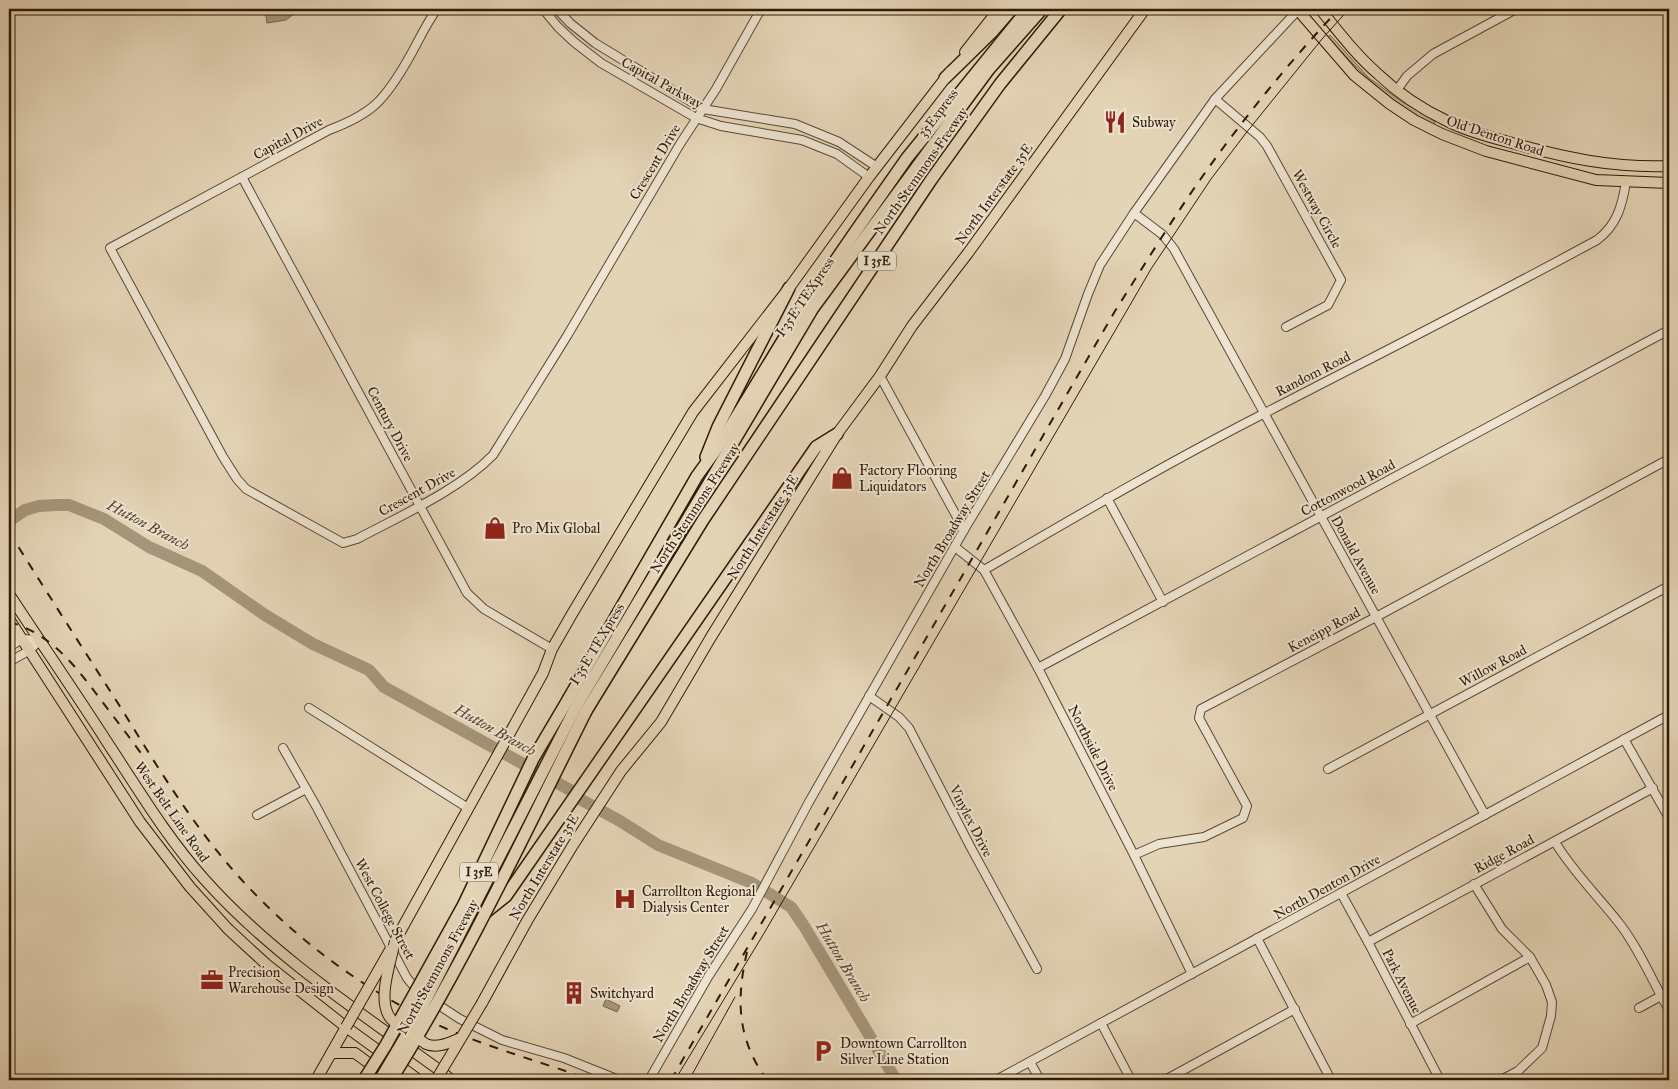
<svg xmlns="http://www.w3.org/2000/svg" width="1678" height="1089" font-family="'IM FELL Great Primer',serif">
  <rect width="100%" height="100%" fill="#e4d4b6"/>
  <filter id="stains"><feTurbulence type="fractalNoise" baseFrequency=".004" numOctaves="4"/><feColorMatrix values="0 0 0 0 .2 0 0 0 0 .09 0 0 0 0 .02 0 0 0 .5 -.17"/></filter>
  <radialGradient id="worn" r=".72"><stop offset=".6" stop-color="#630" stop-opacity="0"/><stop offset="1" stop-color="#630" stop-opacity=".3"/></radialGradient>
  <!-- green -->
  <path fill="#c5b498" stroke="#7a674f" d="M 1330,35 L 1369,78 L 1401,101 L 1431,119 L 1435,122 L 1434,125 C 1390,102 1360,73 1328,37 Z"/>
  <!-- water -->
  <g fill="#a6957a" stroke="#76644c">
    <path d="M 265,9 L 300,9 L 286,20 L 267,23 Z"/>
    <path d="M 606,999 L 620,1006 L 617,1012 L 603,1006 Z"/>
  </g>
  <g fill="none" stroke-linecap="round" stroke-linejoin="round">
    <!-- river -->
    <path stroke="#a6957a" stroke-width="12" d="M 9,521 L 25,510 L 39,506 L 56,505 L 69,505 L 104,519 L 149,547 L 202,571 L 265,615 L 313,644 L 369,670 L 384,687 L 572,791 L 578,798 L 620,821 L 658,845 L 752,883 L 791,907 L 804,926 L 896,1080"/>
    <defs>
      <g id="minor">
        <path d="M 437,9 C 426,24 419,40 410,56 C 401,72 390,91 376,104 C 363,116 345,124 329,130 L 110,248 L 223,457 L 237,479 L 246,489 L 343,543 L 357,539 C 400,516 459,490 493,455 L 567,336 L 680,144 L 716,89 L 761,9"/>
        <path d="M 543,9 L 558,27 L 574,42 L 601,63 L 696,118 L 721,126 L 802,140 L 837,154 L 869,177"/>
        <path d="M 557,9 L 570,23 L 595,43 L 703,109 L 795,124 L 839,142 L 877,167"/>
        <path d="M 1397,90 L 1407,76 L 1433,54 L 1516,9"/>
        <path d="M 1215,99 L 1260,137 L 1267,146 L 1341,280 L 1328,305 L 1286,327"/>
        <path d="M 242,177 L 467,593 L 484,609 L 552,649"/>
        <path d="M 1134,213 L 1163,235 L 1174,249 L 1485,815"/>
        <path d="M 880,376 L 964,530"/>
        <path d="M 1107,498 L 1163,602"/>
        <path d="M 955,547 L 984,570 L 1038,668 L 1134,855 L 1192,974"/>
        <path d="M 984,570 C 1077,516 1169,462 1265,413 C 1375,356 1487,300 1597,240 C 1617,225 1622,206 1626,182"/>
        <path d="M 9,647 L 22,639 L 40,640"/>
        <path d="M 9,662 L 30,650 L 40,640"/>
        <path d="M 1038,668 L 1669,330"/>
        <path d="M 869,696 L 899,717 L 909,728 L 970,846 L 1037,969"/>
        <path d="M 309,708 L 468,808"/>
        <path d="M 1624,739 L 1669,818"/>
        <path d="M 283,748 L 316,806 L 407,978 L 417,990 L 437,1004 L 460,1019 L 502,1040 L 564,1058 L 619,1080"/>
        <path d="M 1328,769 L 1669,586"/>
        <path d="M 257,815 L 306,789"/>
        <path d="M 1555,842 C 1573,872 1598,896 1619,923 C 1640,950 1652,981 1669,1010"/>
        <path d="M 1134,855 L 1159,844 L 1204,837 L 1243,818 L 1247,806 L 1199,718 L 1201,709 L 1376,617 L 1669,459"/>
        <path d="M 1474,884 L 1502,929 L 1530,957 L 1546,985 L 1552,1002 L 1551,1016 L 1542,1048 L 1518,1071 L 1501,1080"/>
        <path d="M 1341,893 L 1368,942 L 1440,1080"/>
        <path d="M 1257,938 L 1331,1080"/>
        <path d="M 1368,942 L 1653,788"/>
        <path d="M 1639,1008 L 1661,996"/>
        <path d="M 1101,1023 L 1131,1080"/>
        <path d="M 1410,1024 L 1530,957"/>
        <path d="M 1030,1062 L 1040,1080"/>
        <path d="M 649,1080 L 708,977 L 752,909 L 809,802 L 964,530 L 1045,396 L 1065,359 L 1088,294 L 1100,265 L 1134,213 L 1215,99 L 1299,9"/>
        <path d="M 996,1080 L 1669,715"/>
        <path d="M 1165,1080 L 1295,1009"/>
      </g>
      <g id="major">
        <path d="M 1297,9 L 1354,75 L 1390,104 L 1414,120 L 1442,134 L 1486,151 L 1596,180 L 1669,183"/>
        <path d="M 1320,9 C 1338,31 1356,55 1378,74 C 1398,93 1422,109 1447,121 C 1467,131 1490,137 1512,143 C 1567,158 1612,168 1669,166"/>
        <path d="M 965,52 L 999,9"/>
        <path d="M 9,594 C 41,643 75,692 107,742 C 138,789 167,838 205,880 C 272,955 361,1013 442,1072 L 451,1080"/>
        <path d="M 9,619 L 140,822 L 190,887 L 228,929 L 266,964 L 346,1027 L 419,1080"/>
        <path d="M 395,941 L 543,673 L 552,649 L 572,614 L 693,412 L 789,288 L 869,177 L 950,72"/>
        <path d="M 482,1003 L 527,921 L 573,845 L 621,771 L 661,722 L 711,637 L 837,434 L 880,376 L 912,326 L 968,253 L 1145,9"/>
        <path d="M 332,1053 L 355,1053 L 389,1078"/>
        <path d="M 316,1080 L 346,1027"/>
      </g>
      <g id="highway">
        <path d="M 945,78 L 993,31 L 1012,9"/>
        <path d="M 706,457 L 718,427 L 789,288"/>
        <path d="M 569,698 L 697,476 L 718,447 L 802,309 L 860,225 L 907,158 L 1028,9"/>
        <path d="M 577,705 L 813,308 L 989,69 L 1042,9"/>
        <path d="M 586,711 L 703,520 L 931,180 L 1000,84 L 1061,9"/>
        <path d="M 486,912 L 506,896 L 816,447 L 837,434"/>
      </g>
    </defs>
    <!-- minor casing -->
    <use href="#minor" stroke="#5c4832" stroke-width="10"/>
    <!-- major casing -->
    <use href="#major" stroke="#2f1a06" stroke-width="12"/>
    <!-- highway casing -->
    <use href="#highway" stroke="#2f1a06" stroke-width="14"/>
    <!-- minor -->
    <use href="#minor" stroke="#ede3d0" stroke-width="8"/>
    <!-- major -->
    <use href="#major" stroke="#e4d4b6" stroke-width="10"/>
    <!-- highway -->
    <use href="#highway" stroke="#e4d4b6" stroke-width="11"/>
    <!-- tram -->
    <g stroke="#2f1a06" stroke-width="1">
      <path d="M 675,1080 L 763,935 L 1151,269 L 1211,179 L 1246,133 L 1322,39 L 1349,9"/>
      <path d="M 689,1080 L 735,997"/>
    </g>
    <!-- rail -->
    <g stroke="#2f1a06" stroke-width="2" stroke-dasharray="9 9" stroke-linecap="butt">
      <path d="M 9,532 C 46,591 83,649 121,708 C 147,750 173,793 203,833 C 259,908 330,968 412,1012 C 469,1043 531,1058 591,1080"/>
      <path d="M 9,622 C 51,633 76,667 101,700 C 116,720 131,739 145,759"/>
      <path d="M 747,952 C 736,1000 737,1039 767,1080"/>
      <path d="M 671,1080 L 1115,311 C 1145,264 1174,216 1207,170 C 1247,114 1292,59 1339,9"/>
    </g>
    <defs>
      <g id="major-bridge">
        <path d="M 395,941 C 391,962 376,1001 391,1019 C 400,1029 415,1036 426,1044 C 438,1049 450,1042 461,1038"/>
        <path d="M 346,1027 L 390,950"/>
        <path d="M 436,1080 L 482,1003"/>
      </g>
      <g id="highway-bridge">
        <path d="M 364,1080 L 386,1045 L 463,906 L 533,759 L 569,698"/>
        <path d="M 380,1080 L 416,1019 L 577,705"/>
        <path d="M 391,1080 C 465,962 524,835 586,711"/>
      </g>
    </defs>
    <!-- major-bridge casing -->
    <use href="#major-bridge" stroke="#2f1a06" stroke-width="12" stroke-linecap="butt"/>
    <!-- highway-bridge casing -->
    <use href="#highway-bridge" stroke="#2f1a06" stroke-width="14" stroke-linecap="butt"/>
    <!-- major-bridge -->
    <use href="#major-bridge" stroke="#e4d4b6" stroke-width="10"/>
    <!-- highway-bridge -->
    <use href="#highway-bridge" stroke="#e4d4b6" stroke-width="11"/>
  </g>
  <!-- icons -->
  <defs>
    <symbol id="restaurant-bare" viewBox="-9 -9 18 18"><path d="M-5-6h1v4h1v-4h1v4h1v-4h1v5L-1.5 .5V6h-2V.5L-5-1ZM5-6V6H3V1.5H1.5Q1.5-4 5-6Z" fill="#8f2418" stroke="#ede3d0" stroke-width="2.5" paint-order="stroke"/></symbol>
    <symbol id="shop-bare" viewBox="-9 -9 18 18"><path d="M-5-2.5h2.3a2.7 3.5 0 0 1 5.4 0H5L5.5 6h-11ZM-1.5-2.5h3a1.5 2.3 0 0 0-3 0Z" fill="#8f2418" stroke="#ede3d0" stroke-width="2.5" paint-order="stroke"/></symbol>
    <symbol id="hospital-bare" viewBox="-9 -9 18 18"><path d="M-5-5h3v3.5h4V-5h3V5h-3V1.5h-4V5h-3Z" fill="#8f2418" stroke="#ede3d0" stroke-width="2.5" paint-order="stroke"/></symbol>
    <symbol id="office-bare" viewBox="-9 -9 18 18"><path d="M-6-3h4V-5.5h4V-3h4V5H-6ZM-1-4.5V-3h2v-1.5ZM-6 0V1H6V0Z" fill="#8f2418" stroke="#ede3d0" stroke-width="2.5" paint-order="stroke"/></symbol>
    <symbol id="building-bare" viewBox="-9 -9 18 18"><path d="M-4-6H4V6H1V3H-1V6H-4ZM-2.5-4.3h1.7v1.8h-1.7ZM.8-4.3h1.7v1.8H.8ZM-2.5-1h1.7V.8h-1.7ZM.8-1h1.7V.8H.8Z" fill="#8f2418" stroke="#ede3d0" stroke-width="2.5" paint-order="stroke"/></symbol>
    <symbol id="parking-bare" viewBox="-9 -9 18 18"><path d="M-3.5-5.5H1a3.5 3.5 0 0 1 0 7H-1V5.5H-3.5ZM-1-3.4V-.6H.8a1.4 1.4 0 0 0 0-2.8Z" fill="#8f2418" stroke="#ede3d0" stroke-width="2.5" paint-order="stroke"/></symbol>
  </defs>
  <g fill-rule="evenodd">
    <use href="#restaurant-bare" x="1099" y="106" width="32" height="32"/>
    <use href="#shop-bare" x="826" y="462" width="32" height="32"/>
    <use href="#shop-bare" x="479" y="512" width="32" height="32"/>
    <use href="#hospital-bare" x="609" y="883" width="32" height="32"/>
    <use href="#office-bare" x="196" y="964" width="32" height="32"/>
    <use href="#building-bare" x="558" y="977" width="32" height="32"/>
    <use href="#parking-bare" x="807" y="1035" width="32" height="32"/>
  </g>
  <g text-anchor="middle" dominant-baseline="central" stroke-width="4" stroke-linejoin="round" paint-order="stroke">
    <!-- shield labels -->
    <g fill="#ede3d0" stroke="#685643" stroke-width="1">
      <rect x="858" y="251.5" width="38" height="19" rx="4"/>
      <rect x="460" y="862.5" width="38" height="19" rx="4"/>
    </g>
    <g font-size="12" font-weight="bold" fill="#2f1a06">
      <text x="877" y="261">I 35E</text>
      <text x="479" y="872">I 35E</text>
    </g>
    <!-- street labels -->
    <g font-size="14" fill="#2f1a06" stroke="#ede3d0">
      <text transform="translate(662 83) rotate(29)">Capital Parkway</text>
      <text transform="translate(938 113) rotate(-53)">35Express</text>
      <text transform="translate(1495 136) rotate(18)">Old Denton Road</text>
      <text transform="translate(288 138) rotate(-28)">Capital Drive</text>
      <text transform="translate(655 162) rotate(-59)">Crescent Drive</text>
      <text transform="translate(921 171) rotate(-55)">North Stemmons Freeway</text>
      <text transform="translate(994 194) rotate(-54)">North Interstate 35E</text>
      <text transform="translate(1317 209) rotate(61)">Westway Circle</text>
      <text transform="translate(805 297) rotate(-56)">I 35E TEXpress</text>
      <text transform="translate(1313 374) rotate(-27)">Random Road</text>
      <text transform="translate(390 424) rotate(62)">Century Drive</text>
      <text transform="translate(1348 488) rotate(-28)">Cottonwood Road</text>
      <text transform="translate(417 492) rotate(-29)">Crescent Drive</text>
      <text transform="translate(695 508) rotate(-57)">North Stemmons Freeway</text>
      <text transform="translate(763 527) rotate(-58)">North Interstate 35E</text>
      <text transform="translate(952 529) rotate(-59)">North Broadway Street</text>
      <text transform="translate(1356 555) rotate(61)">Donald Avenue</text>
      <text transform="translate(1324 630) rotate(-28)">Keneipp Road</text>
      <text transform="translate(597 644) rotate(-59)">I 35E TEXpress</text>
      <text transform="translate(1493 666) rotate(-28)">Willow Road</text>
      <text transform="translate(1093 748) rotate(63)">Northside Drive</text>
      <text transform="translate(172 812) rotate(55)">West Belt Line Road</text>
      <text transform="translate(971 821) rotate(63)">Vinylex Drive</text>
      <text transform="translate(1504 854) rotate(-28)">Ridge Road</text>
      <text transform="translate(544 867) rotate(-59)">North Interstate 35E</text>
      <text transform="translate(1327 887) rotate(-29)">North Denton Drive</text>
      <text transform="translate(385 909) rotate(62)">West College Street</text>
      <text transform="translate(438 967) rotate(-61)">North Stemmons Freeway</text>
      <text transform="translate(1402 981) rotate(63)">Park Avenue</text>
      <text transform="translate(691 984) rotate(-59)">North Broadway Street</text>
    </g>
    <!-- poi labels -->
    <g font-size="14" fill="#2f1a06" stroke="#ede3d0" text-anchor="start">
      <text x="1132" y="122">Subway</text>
      <text x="859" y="470">Factory Flooring<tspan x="859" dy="16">Liquidators</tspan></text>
      <text x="512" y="528">Pro Mix Global</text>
      <text x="642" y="891">Carrollton Regional<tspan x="642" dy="16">Dialysis Center</tspan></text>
      <text x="228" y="972">Precision<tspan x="228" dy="16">Warehouse Design</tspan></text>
      <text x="590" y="993">Switchyard</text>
      <text x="840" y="1043">Downtown Carrollton<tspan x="840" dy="16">Silver Line Station</tspan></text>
    </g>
    <!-- water labels -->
    <g font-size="15" font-style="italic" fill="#59452f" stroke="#ede3d0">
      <text transform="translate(148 525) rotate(28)">Hutton Branch</text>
      <text transform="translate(495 730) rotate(29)">Hutton Branch</text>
      <text transform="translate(843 962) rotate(59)">Hutton Branch</text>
    </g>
  </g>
  <!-- margin -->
  <rect width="1678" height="1089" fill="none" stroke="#e4d4b6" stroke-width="30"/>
  <rect x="10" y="10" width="1658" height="1069" fill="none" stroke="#2f1a06" stroke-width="2.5"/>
  <rect x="15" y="15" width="1648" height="1059" fill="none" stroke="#2f1a06"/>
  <rect width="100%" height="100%" filter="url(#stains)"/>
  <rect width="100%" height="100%" fill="url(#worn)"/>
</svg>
